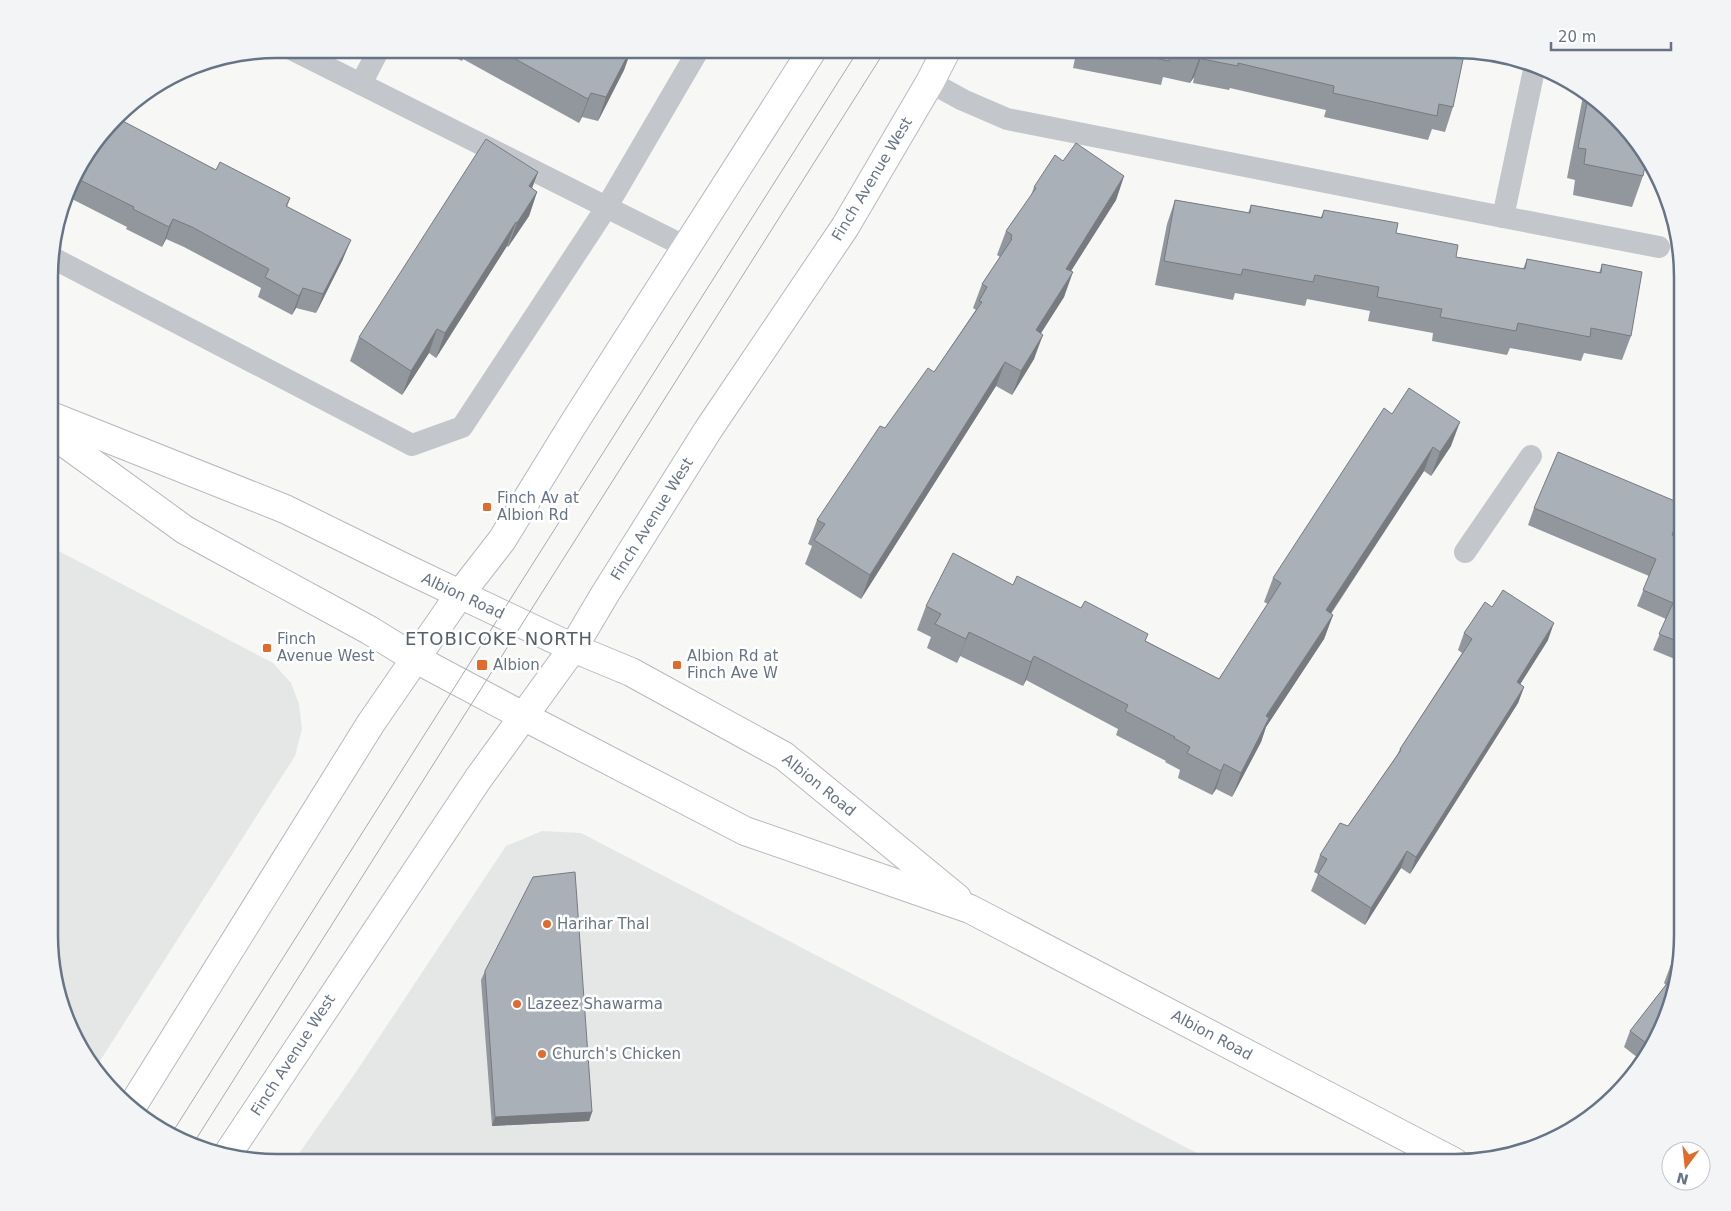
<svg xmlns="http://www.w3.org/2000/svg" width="1731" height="1211" font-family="'DejaVu Sans',sans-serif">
  <rect width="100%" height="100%" fill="#f7f7f5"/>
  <!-- built -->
  <g fill="#e5e6e6">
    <path d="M 51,547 L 273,663 L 291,683 L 299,704 L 302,729 L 295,756 L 96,1067 L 79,1049 L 51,964 Z"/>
    <path d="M 542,831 L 581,833 L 1214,1162 L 293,1162 L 354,1075 L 506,846 Z"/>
  </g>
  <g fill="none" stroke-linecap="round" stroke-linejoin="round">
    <defs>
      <g id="secondary">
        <path d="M 51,416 L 285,509 L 405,568 L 573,648 L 631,672 L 784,756 L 957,898"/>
        <path d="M 51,433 L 185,530 L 369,630 L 416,659 L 523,716 L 745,831 L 970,909 L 1454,1162"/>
        <path d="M 131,1108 L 371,723 L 460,594 L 502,540 L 572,426 L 813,49"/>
        <path d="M 227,1155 L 478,779 L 573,648 L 605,594 L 708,430 L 845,227 L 930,82 L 947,49"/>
      </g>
    </defs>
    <!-- secondary casing -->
    <use href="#secondary" stroke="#b5b9bf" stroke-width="30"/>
    <!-- lane -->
    <g stroke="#c3c6ca" stroke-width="22">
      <path d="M 291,49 L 686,247"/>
      <path d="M 930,82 L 963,100 L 1007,119 L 1503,217 L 1535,65"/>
      <path d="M 361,84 L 379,49"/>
      <path d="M 1503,217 L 1659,247"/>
      <path d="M 51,257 L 412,445 L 462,427 L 606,208 L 699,49"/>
      <path d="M 1465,552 L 1531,456"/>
    </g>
    <!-- secondary -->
    <use href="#secondary" stroke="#fff" stroke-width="28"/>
    <!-- tram -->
    <g stroke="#a6aab1" stroke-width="1">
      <path d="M 172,1133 L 859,49"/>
      <path d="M 193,1144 L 886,49"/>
    </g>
  </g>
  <!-- wall -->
  <g fill="#92979d">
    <path d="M 437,49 L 632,49 L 624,70 L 598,121 L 582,117 L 579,123 L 463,59 L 462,61 Z"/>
    <path d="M 1077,49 L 1463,49 L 1453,107 L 1445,132 L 1432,129 L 1428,140 L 1324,117 L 1326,110 L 1230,88 L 1229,90 L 1193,83 L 1194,77 L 1190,83 L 1163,77 L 1161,85 L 1073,68 Z"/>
    <path d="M 1584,91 L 1593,96 L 1643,176 L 1632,207 L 1573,195 L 1575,180 L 1567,178 Z"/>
    <path d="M 1063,161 L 1124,176 L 1116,200 L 1071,271 L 1064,297 L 1041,333 L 1034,359 L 1012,395 L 996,386 L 861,599 L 805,564 L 812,546 L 808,544 L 817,520 L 885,428 L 934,372 L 975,311 L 976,310 L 973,308 L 982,284 L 1000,257 L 997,255 L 1006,231 L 1030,198 L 1034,187 Z"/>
    <path d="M 216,170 L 290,198 L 287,207 L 343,259 L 316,313 L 296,308 L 292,315 L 258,297 L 261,288 L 184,247 L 166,239 L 162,247 L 126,229 L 127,227 L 66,196 L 72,176 Z"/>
    <path d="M 538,172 L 532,188 L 537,192 L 529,216 L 508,247 L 507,246 L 436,358 L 429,353 L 402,395 L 350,361 L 359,337 Z"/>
    <path d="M 1175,200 L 1248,213 L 1251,205 L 1321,217 L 1324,210 L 1396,233 L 1456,257 L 1523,269 L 1527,259 L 1599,273 L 1602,264 L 1631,336 L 1622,360 L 1584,353 L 1581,361 L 1510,348 L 1507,355 L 1432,341 L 1433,333 L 1368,321 L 1370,311 L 1307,299 L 1305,306 L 1235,293 L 1233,300 L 1155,285 L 1167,224 Z"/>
    <path d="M 1392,414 L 1451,446 L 1431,476 L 1424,471 L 1331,614 L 1333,615 L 1324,639 L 1266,727 L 1261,742 L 1232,797 L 1216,789 L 1212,795 L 1178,778 L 1180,770 L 1165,762 L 1166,761 L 1116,735 L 1118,729 L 1026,680 L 1023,686 L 960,656 L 957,663 L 927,648 L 931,637 L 917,630 L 926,606 L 1013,585 L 1146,641 L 1219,679 L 1268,604 L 1264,602 L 1273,578 Z"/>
    <path d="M 1534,508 L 1682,512 L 1673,535 L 1682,539 L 1682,662 L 1653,650 L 1666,619 L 1637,606 L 1649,576 L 1528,525 Z"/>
    <path d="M 1492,607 L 1548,640 L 1520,684 L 1524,687 L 1518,703 L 1410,874 L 1401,868 L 1365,925 L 1311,891 L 1318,874 L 1314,872 L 1320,855 L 1348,826 L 1397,755 L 1400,749 L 1462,653 L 1458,650 L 1464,633 Z"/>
    <path d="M 1681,952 L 1670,1008 L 1642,1061 L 1624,1047 L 1630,1031 L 1666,985 L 1664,983 L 1670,967 Z"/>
    <path d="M 485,971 L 592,1112 L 589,1121 L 492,1126 L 481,980 Z"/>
  </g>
  <!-- shaded-wall -->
  <g fill="#777b80">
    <path d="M 631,49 L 624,70 L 598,121 L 606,97 Z"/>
    <path d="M 1203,52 L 1194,77 L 1190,83 L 1199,59 Z"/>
    <path d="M 591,93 L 582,117 L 579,123 L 588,99 Z"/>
    <path d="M 538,172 L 529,196 L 529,186 Z"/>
    <path d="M 1124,176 L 1116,200 L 1057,293 L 1066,269 Z"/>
    <path d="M 537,192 L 529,216 L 508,247 L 517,223 Z"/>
    <path d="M 173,219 L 166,239 L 162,247 L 169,227 Z"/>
    <path d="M 516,222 L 507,246 L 436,358 L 445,333 Z"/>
    <path d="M 351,240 L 343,259 L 316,313 L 323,294 Z"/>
    <path d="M 1073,272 L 1064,297 L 1027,355 L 1036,330 Z"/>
    <path d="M 303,288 L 296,308 L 292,315 L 299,296 Z"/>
    <path d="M 437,329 L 429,353 L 402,395 L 411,371 Z"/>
    <path d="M 1043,335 L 1034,359 L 1012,395 L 1021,371 Z"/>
    <path d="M 1005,362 L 996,386 L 861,599 L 870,575 Z"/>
    <path d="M 1460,422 L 1451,446 L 1431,476 L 1440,452 Z"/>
    <path d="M 1433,447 L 1424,471 L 1317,634 L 1326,610 Z"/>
    <path d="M 1682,512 L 1678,522 L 1666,551 L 1672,535 Z"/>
    <path d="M 1333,615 L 1324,639 L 1266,727 L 1261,742 L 1232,797 L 1241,773 L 1266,716 Z"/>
    <path d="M 1554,623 L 1548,640 L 1511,699 L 1517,682 Z"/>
    <path d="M 969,632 L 960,656 L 957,663 L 966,639 Z"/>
    <path d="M 1034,656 L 1026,680 L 1023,686 L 1031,662 Z"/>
    <path d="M 1524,687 L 1518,703 L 1410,874 L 1416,857 Z"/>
    <path d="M 1224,764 L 1216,789 L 1212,795 L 1221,771 Z"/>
    <path d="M 1407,851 L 1401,868 L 1365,925 L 1371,908 Z"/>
    <path d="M 592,1112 L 589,1121 L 492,1126 L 495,1117 Z"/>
  </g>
  <!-- building -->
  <g fill="#aab0b7" stroke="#777b80">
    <path d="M 497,49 L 631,49 L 606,97 L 591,93 L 588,99 Z"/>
    <path d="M 1110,49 L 1463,49 L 1465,50 L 1453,107 L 1439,104 L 1437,116 L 1333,93 L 1334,86 L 1238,63 L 1238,66 L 1202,59 L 1203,52 L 1199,59 L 1171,53 L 1169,61 Z"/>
    <path d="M 1589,93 L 1593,96 L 1646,161 L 1643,176 L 1584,164 L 1586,149 L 1578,148 Z"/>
    <path d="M 117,118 L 216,170 L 220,162 L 290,198 L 286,206 L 351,240 L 323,294 L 303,288 L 299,296 L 265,277 L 269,269 L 192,227 L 173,219 L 169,227 L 133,209 L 134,207 L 72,176 Z"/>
    <path d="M 486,139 L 538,172 L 529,186 L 537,192 L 517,223 L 516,222 L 445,333 L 437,329 L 411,371 L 359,337 Z"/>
    <path d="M 1076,143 L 1124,176 L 1066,269 L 1073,272 L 1036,330 L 1043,335 L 1021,371 L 1005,362 L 870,575 L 814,540 L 825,524 L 817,520 L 880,426 L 885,428 L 928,368 L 934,372 L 982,302 L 979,301 L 987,287 L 982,284 L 1012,239 L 1011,238 L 1012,235 L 1006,231 L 1036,188 L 1034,187 L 1055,155 L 1063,161 Z"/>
    <path d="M 1175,200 L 1250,213 L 1251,205 L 1322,218 L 1324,210 L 1398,223 L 1396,233 L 1458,245 L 1456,257 L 1525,269 L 1527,259 L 1601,273 L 1602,264 L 1642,272 L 1631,336 L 1591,328 L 1590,337 L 1518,323 L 1516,331 L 1440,317 L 1442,309 L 1377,297 L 1379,287 L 1315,275 L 1313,282 L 1243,269 L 1241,275 L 1164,261 Z"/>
    <path d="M 1409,388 L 1460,422 L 1440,452 L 1433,447 L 1326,610 L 1333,615 L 1266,716 L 1269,718 L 1241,773 L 1224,764 L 1221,771 L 1187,753 L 1190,747 L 1174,738 L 1175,737 L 1125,711 L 1128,705 L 1034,656 L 1031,662 L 969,632 L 966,639 L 935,624 L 941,614 L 926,606 L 953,553 L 1013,585 L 1017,576 L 1081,608 L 1085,601 L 1148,634 L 1145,641 L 1219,679 L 1281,583 L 1273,578 L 1384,408 L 1392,414 Z"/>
    <path d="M 1558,452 L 1682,504 L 1682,511 L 1672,535 L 1682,539 L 1682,643 L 1659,634 L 1673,603 L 1643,590 L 1656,559 L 1534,508 Z"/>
    <path d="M 1503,590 L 1554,623 L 1517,682 L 1524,687 L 1416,857 L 1407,851 L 1371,908 L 1318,874 L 1327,859 L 1320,855 L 1340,823 L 1348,826 L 1401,750 L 1400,749 L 1472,639 L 1464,633 L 1485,602 L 1492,607 Z"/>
    <path d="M 575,872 L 592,1112 L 495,1117 L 485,971 L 533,877 Z"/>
    <path d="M 1681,952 L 1670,1008 L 1650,1046 L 1630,1031 L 1676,972 L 1670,967 Z"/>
  </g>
  <!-- markers -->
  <g fill="#e06b2c" stroke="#fff" stroke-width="2">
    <rect x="482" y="502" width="10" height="10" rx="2.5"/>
    <rect x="262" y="643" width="10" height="10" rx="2.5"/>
    <rect x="476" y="659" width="12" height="12" rx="2.5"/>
    <rect x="672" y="660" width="10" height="10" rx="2.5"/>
    <circle cx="547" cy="924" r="5"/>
    <circle cx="517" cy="1004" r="5"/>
    <circle cx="542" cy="1054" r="5"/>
  </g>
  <g text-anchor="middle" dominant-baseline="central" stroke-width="5" stroke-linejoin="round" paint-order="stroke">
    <!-- street labels -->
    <g font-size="15" fill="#677485" stroke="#fff">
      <text transform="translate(872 179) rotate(-59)">Finch Avenue West</text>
      <text transform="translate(652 519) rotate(-58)">Finch Avenue West</text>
      <text transform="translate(463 596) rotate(25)">Albion Road</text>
      <text transform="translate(819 785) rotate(39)">Albion Road</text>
      <text transform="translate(1212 1035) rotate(28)">Albion Road</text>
      <text transform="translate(293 1055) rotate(-57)">Finch Avenue West</text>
    </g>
    <!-- poi labels -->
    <g font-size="15" fill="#677485" stroke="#fff" text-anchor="start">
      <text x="497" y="498">Finch Av at<tspan x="497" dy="17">Albion Rd</tspan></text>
      <text x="277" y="639">Finch<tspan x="277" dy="17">Avenue West</tspan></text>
      <text x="687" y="656">Albion Rd at<tspan x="687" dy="17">Finch Ave W</tspan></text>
      <text x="493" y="665">Albion</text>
      <text x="557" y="924">Harihar Thal</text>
      <text x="527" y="1004">Lazeez Shawarma</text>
      <text x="552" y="1054">Church's Chicken</text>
    </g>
    <!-- quarter labels -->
    <g font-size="18" letter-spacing="1" fill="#555e6a" stroke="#fff">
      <text x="499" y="638">ETOBICOKE NORTH</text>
    </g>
  </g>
  <!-- crop -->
  <path d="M0 0H1731V1211H0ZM277 58H1455A219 219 0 0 1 1674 277V935A219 219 0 0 1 1455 1154H277A219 219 0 0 1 58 935V277A219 219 0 0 1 277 58Z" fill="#f3f4f5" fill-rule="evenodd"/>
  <path fill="none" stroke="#677485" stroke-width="2.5" d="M277 58H1455A219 219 0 0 1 1674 277V935A219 219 0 0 1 1455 1154H277A219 219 0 0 1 58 935V277A219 219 0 0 1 277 58Z"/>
  <!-- north arrow -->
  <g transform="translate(1686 1166) rotate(195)"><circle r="24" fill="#ffffff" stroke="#c2c7ce"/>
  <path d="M0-4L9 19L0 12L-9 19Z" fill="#e06b2c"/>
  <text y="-8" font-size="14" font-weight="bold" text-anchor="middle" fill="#677485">N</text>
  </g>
  <!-- scale -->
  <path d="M1551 42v8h120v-8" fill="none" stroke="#677485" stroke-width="2.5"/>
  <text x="1558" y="42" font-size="15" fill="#677485" stroke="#ffffff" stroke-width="4" paint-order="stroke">20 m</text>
</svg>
